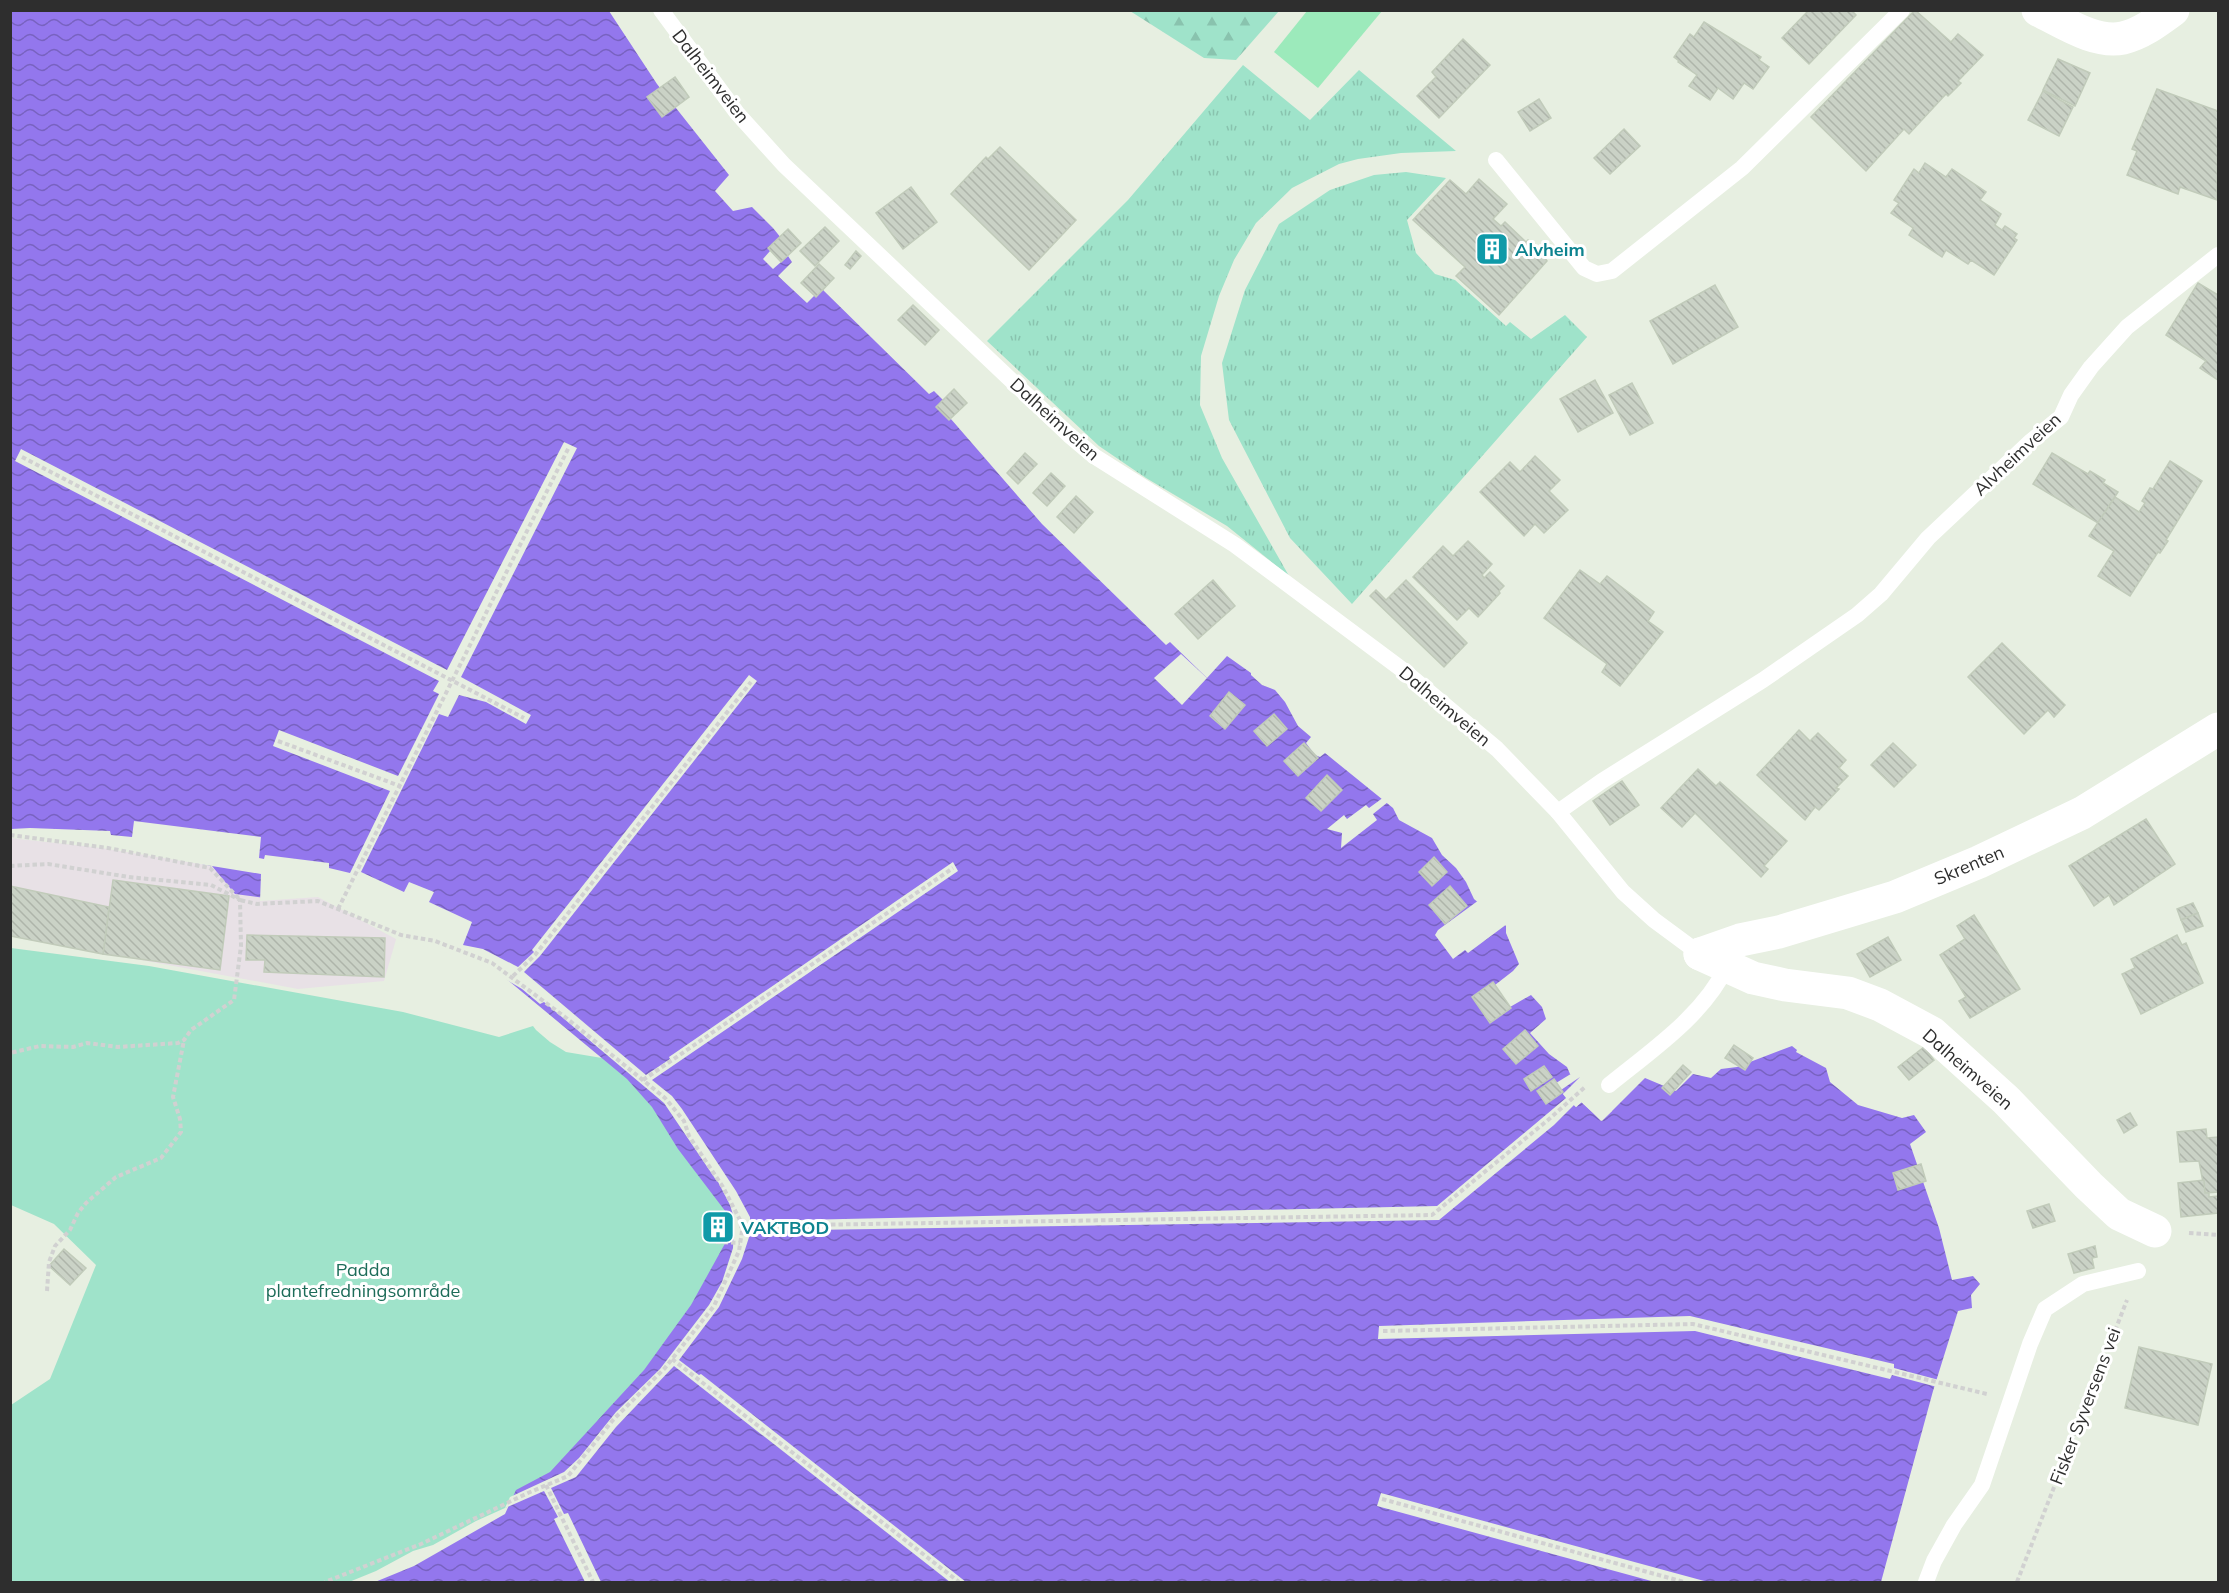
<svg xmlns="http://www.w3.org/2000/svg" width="2229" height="1593" font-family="Mulish,sans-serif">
  <defs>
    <pattern id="grass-tufts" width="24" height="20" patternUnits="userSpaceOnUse" patternTransform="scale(1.5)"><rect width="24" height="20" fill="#9fe3ca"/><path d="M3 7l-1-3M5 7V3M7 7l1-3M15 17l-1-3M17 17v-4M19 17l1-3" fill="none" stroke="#89c3ae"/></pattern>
    <pattern id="forest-firs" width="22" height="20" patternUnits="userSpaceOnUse" patternTransform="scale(1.5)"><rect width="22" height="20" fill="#9fe3ca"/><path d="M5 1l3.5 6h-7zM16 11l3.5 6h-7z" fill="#89c3ae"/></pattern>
    <pattern id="water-waves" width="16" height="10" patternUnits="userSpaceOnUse" patternTransform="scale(1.5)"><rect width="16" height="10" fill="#9377ed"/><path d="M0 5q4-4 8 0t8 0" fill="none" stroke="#7862c0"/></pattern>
    <pattern id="building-back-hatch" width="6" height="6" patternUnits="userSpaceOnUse" patternTransform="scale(1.5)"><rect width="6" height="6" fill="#cad2c6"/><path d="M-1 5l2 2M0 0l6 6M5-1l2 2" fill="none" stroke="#aeb5aa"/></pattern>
  </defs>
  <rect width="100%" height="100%" fill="#e7efe1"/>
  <!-- industrial -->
  <path fill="#e8e1e6" d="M 10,835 L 103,845 L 212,866 L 235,894 L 319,894 L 397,936 L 384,981 L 298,989 L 11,936 Z"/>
  <!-- grass -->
  <g fill="url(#grass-tufts)">
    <path d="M 1243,65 L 1310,120 L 1359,70 L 1456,151 L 1401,153 L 1358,159 L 1339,164 L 1292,188 L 1256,223 L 1234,260 L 1219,296 L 1201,356 L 1200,405 L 1222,458 L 1289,576 L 1227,526 L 1146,478 L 1099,446 L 987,341 L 1128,200 Z"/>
    <path d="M 1406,172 L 1446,178 L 1407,220 L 1416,253 L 1435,274 L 1455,280 L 1506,326 L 1510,322 L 1531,339 L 1565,315 L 1587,337 L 1352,604 L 1290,538 L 1229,420 L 1222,363 L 1245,290 L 1279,224 L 1330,190 L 1374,175 Z"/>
  </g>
  <!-- forest -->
  <path fill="url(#forest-firs)" d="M 1130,11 L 1279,11 L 1236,60 L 1204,58 Z"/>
  <!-- park -->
  <path fill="#9fe3ca" d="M 11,948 L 149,966 L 403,1012 L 499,1037 L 533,1026 L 536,1030 L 550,1042 L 566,1052 L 608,1059 L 652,1093 L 720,1185 L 736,1227 L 737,1247 L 559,1484 L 476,1521 L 433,1545 L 413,1551 L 376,1571 L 349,1582 L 11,1582 L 11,1405 L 50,1379 L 96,1265 L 54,1224 L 11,1205 Z"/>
  <!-- pitch -->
  <path fill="#9ceabb" d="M 1307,11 L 1382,11 L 1318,88 L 1274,52 Z"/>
  <!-- water -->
  <path fill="url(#water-waves)" d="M 11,11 L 609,11 L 657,84 L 729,175 L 715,191 L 733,211 L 752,207 L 773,228 L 823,290 L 929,394 L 934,391 L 943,400 L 944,411 L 1042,524 L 1166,645 L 1170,642 L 1207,678 L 1227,656 L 1251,673 L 1251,675 L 1262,685 L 1275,690 L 1285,702 L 1298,726 L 1311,737 L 1306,743 L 1315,755 L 1320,757 L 1325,753 L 1393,808 L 1399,820 L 1432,838 L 1442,855 L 1456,868 L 1466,882 L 1474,899 L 1506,926 L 1506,933 L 1519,964 L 1513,971 L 1495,985 L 1510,1007 L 1531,995 L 1542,1007 L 1546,1019 L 1530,1033 L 1549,1054 L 1567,1067 L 1570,1074 L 1580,1076 L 1581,1078 L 1563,1094 L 1576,1107 L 1581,1102 L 1602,1121 L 1645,1078 L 1676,1091 L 1693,1074 L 1711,1078 L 1721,1069 L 1737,1067 L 1792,1046 L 1797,1050 L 1796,1052 L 1826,1068 L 1830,1082 L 1858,1105 L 1902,1118 L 1914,1115 L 1926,1132 L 1910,1144 L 1939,1228 L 1952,1280 L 1973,1276 L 1980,1284 L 1971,1295 L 1972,1308 L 1958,1311 L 1933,1391 L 1881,1582 L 375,1582 L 414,1566 L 505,1514 L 516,1490 L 550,1472 L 644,1370 L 691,1305 L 733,1229 L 732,1220 L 678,1149 L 652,1107 L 627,1079 L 492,967 L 319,894 L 265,898 L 235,894 L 212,866 L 103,845 L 11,835 Z"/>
  <!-- pier -->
  <g fill="#e7efe1">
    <path d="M 783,235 L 824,286 L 807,303 L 778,276 L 792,262 L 788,256 L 773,269 L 763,259 L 770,251 L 768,248 Z"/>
    <path d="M 564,442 L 577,448 L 461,677 L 531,715 L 526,724 L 486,702 L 459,695 L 448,717 L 439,714 L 361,872 L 404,892 L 409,882 L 434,892 L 429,902 L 472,922 L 463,945 L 483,949 L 518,967 L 534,952 L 532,950 L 749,675 L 757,681 L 540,956 L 524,972 L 646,1075 L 670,1059 L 669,1057 L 953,862 L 958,871 L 652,1080 L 672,1096 L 682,1109 L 736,1191 L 750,1217 L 750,1221 L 1437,1206 L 1566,1098 L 1563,1094 L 1580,1077 L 1561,1090 L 1556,1083 L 1574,1072 L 1582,1074 L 1584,1078 L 1567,1094 L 1576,1103 L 1583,1099 L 1601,1117 L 1610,1109 L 1612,1111 L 1601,1121 L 1582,1102 L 1576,1107 L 1574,1105 L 1554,1125 L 1439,1220 L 751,1231 L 742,1259 L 719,1307 L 679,1360 L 699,1375 L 701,1374 L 966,1582 L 950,1582 L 674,1366 L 616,1427 L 576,1477 L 551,1488 L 564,1514 L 568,1513 L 601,1582 L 585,1582 L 554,1519 L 558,1517 L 544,1491 L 505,1508 L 510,1497 L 564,1472 L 579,1458 L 616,1412 L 660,1369 L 709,1305 L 722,1282 L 733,1248 L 734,1218 L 730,1205 L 717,1180 L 716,1180 L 664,1103 L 544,1002 L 540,1004 L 522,989 L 490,970 L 472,960 L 396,939 L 318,897 L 260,901 L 261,874 L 102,848 L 10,838 L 11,829 L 30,828 L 110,831 L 111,835 L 132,837 L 134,821 L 261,837 L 259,858 L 264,859 L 265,855 L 329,863 L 329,868 L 350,873 L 390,791 L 273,746 L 279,730 L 398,776 L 439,694 L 433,691 L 439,681 L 15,461 L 21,449 L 447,670 Z"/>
    <path d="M 1181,654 L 1207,678 L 1182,705 L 1154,678 Z"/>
    <path d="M 1384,797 L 1389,800 L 1388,802 L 1373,814 L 1377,820 L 1341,848 L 1342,833 L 1327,829 L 1344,815 L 1347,819 L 1366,805 L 1369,808 Z"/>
    <path d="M 1479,900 L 1507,924 L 1468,953 L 1465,950 L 1453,959 L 1435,935 L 1438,930 Z"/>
    <path d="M 1690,1316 L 1894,1364 L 1894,1368 L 1939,1380 L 1937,1387 L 1892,1375 L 1890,1379 L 1695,1331 L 1378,1339 L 1379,1326 Z"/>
    <path d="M 1381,1493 L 1708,1582 L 1655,1582 L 1377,1506 Z"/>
  </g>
  <!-- building -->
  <g fill="url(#building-back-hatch)" stroke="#c1cbba" stroke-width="1.5">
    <path d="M 1809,10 L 1851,10 L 1856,15 L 1809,64 L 1782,38 Z"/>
    <path d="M 1915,10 L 1951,42 L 1958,34 L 1983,55 L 1958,81 L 1961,83 L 1948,96 L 1946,94 L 1909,134 L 1904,129 L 1866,171 L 1811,117 Z"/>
    <path d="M 1704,22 L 1761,57 L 1759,60 L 1769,67 L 1753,89 L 1744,83 L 1733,99 L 1718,88 L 1710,100 L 1689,86 L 1697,75 L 1678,62 L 1679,61 L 1674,57 L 1690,34 L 1694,37 Z"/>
    <path d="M 1463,39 L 1490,65 L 1439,118 L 1417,96 L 1436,77 L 1432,72 Z"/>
    <path d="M 2058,59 L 2090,73 L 2075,106 L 2043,90 Z"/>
    <path d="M 675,77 L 689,97 L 662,117 L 647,97 Z"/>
    <path d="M 2157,89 L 2218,111 L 2217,200 L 2180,187 L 2178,194 L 2127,175 L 2137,151 L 2132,149 Z"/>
    <path d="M 2043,91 L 2073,107 L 2059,136 L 2028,120 Z"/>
    <path d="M 1539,99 L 1551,118 L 1530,131 L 1518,112 Z"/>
    <path d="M 1624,129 L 1640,146 L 1610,174 L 1594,158 Z"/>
    <path d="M 1000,147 L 1076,220 L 1029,270 L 951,194 L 986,157 L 988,159 Z"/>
    <path d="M 1925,163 L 1946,177 L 1952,169 L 1986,192 L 1980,200 L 2001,214 L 1995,225 L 2002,230 L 2005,226 L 2017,234 L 2014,238 L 2017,240 L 1994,275 L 1971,260 L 1968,264 L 1946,250 L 1942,257 L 1909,235 L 1913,228 L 1891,213 L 1899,203 L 1894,200 L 1914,169 L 1919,173 Z"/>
    <path d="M 1479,179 L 1507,204 L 1493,219 L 1501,226 L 1505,222 L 1526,242 L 1528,240 L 1546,256 L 1545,258 L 1547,261 L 1499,315 L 1456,276 L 1465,267 L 1413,220 L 1450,180 L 1466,194 Z"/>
    <path d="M 911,187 L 937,222 L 903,249 L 876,213 Z"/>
    <path d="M 825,227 L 839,241 L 815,266 L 800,251 Z"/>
    <path d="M 788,229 L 801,243 L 781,262 L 768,248 Z"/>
    <path d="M 856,251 L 861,256 L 850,269 L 845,265 Z"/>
    <path d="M 819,264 L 834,278 L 816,297 L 801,283 Z"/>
    <path d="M 2198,283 L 2218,295 L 2218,380 L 2200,368 L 2206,361 L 2166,335 Z"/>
    <path d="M 1715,285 L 1738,327 L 1673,364 L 1650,321 Z"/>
    <path d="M 913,305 L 939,330 L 925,345 L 898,320 Z"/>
    <path d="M 1595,380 L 1613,413 L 1578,432 L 1560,399 Z"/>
    <path d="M 1632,383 L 1653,423 L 1630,435 L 1609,395 Z"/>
    <path d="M 954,389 L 967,403 L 949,420 L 936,407 Z"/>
    <path d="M 1025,453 L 1037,464 L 1018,484 L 1007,473 Z"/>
    <path d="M 2052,453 L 2088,474 L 2090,471 L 2105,480 L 2103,483 L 2118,492 L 2098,523 L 2033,484 Z"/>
    <path d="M 1535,456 L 1560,480 L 1549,491 L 1568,510 L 1544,533 L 1535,524 L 1524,536 L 1480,492 L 1510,462 L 1520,472 Z"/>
    <path d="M 2170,461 L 2202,481 L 2166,540 L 2168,541 L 2160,553 L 2158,552 L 2130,596 L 2098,576 L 2114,551 L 2089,536 L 2115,497 L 2139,512 L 2145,503 L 2142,501 L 2150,488 L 2153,489 Z"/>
    <path d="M 1051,473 L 1065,486 L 1047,506 L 1033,493 Z"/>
    <path d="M 1076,496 L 1093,512 L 1074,533 L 1057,517 Z"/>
    <path d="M 1468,541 L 1492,564 L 1482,575 L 1484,578 L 1490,572 L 1504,586 L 1499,591 L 1500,593 L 1478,617 L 1469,608 L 1457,620 L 1413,577 L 1443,546 L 1453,556 Z"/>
    <path d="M 1580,570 L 1600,584 L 1607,576 L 1654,612 L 1648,621 L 1663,632 L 1620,686 L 1602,672 L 1607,664 L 1544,618 Z"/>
    <path d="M 1213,580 L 1235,606 L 1198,639 L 1175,614 Z"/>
    <path d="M 1406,580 L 1467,643 L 1444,667 L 1370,596 L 1376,590 L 1386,600 Z"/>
    <path d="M 2002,643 L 2065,705 L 2054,717 L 2048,710 L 2024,734 L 1968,677 Z"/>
    <path d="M 1229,692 L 1245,705 L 1225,729 L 1210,716 Z"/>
    <path d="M 1274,714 L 1287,729 L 1267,746 L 1254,731 Z"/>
    <path d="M 1799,730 L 1810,741 L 1818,733 L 1846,760 L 1839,768 L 1848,776 L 1836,788 L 1839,789 L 1819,810 L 1815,807 L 1805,820 L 1757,775 Z"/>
    <path d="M 1304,743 L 1318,758 L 1298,776 L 1284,761 Z"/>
    <path d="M 1893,743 L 1916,765 L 1894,787 L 1871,765 Z"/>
    <path d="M 1698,769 L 1716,786 L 1720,782 L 1787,841 L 1764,866 L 1768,869 L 1761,877 L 1695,813 L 1682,827 L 1661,808 Z"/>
    <path d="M 1327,775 L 1342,790 L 1321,811 L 1306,798 Z"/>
    <path d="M 1622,781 L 1639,805 L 1610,825 L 1593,801 Z"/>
    <path d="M 2146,819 L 2175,864 L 2114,905 L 2109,895 L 2094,906 L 2069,866 Z"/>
    <path d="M 1434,857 L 1447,872 L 1432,886 L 1419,872 Z"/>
    <path d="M 113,880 L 229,896 L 220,970 L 103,954 Z"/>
    <path d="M 10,886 L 109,907 L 103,954 L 10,936 Z"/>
    <path d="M 1450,886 L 1467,906 L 1445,924 L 1429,905 Z"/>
    <path d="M 2193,903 L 2198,913 L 2181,920 L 2177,909 Z"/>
    <path d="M 2198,913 L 2203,926 L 2186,932 L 2181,920 Z"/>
    <path d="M 1974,915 L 2020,989 L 1970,1018 L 1959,1001 L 1966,997 L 1940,955 L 1965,939 L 1957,926 Z"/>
    <path d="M 247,935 L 385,938 L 384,977 L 264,972 L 265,960 L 246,960 Z"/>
    <path d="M 2177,935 L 2182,945 L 2186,943 L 2203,983 L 2141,1014 L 2122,974 L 2135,968 L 2131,959 Z"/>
    <path d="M 1888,937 L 1901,960 L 1870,977 L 1857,954 Z"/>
    <path d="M 1493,982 L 1511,1008 L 1490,1023 L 1472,997 Z"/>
    <path d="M 1525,1030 L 1538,1046 L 1516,1064 L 1503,1049 Z"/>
    <path d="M 1734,1045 L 1753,1058 L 1745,1070 L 1725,1058 Z"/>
    <path d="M 1924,1047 L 1934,1060 L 1909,1080 L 1898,1067 Z"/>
    <path d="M 1683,1065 L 1691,1072 L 1670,1095 L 1662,1088 Z"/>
    <path d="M 1544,1066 L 1552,1077 L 1531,1091 L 1524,1079 Z"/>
    <path d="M 1554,1079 L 1563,1092 L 1546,1104 L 1537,1091 Z"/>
    <path d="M 2130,1113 L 2137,1125 L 2124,1133 L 2117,1120 Z"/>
    <path d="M 2206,1129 L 2207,1138 L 2218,1137 L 2218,1192 L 2205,1193 L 2199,1161 L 2180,1162 L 2177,1132 Z"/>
    <path d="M 1921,1164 L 1926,1181 L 1898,1190 L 1893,1173 Z"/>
    <path d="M 2204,1180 L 2205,1193 L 2209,1193 L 2209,1197 L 2218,1196 L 2218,1213 L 2181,1217 L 2178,1183 Z"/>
    <path d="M 2049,1204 L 2055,1221 L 2033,1228 L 2027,1211 Z"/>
    <path d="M 724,1217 L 725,1235 L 712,1236 L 711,1218 Z"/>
    <path d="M 2095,1246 L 2097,1257 L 2092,1258 L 2094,1268 L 2074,1273 L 2068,1254 Z"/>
    <path d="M 64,1249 L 86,1268 L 70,1285 L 49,1266 Z"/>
    <path d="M 2139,1347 L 2212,1364 L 2198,1425 L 2125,1408 Z"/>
  </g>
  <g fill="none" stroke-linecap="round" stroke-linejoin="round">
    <!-- path -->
    <g stroke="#d1d1d1" stroke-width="4" stroke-dasharray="4.5 3" stroke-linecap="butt">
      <path d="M 22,457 L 524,718"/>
      <path d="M 278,741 L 400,786"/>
      <path d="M 10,835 L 108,848 L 210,868 L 240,900 L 257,904 L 318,901 L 401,935 L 435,941 L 492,963 L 565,1017 L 665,1098 L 684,1121 L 689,1136 L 723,1187 L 740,1220 L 742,1231 L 739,1251 L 714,1306 L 665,1368 L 613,1420 L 568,1476 L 528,1493 L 421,1544 L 325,1582"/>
      <path d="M 10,866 L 48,864 L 129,877 L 211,885 L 240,900 L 241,946 L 234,1000 L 191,1030 L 184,1040 L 178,1043 L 118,1047 L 87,1043 L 73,1047 L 40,1046 L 10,1053"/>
      <path d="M 338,909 L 569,447"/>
      <path d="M 513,976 L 535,955 L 751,682"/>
      <path d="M 643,1080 L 953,868"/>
      <path d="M 741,1226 L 1432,1215 L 1548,1120 L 1585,1087"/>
      <path d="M 2189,1233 L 2218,1235"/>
      <path d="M 716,1242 L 740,1243"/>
      <path d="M 47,1291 L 49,1262 L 55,1246 L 70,1230 L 78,1213 L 86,1203 L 116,1177 L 161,1158 L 181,1132 L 180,1119 L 173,1097 L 184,1040"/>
      <path d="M 1383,1331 L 1693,1324 L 1987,1394"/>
      <path d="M 672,1359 L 959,1582"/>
      <path d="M 546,1485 L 593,1582"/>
      <path d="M 1382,1499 L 1684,1582"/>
      <path d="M 2017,1582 L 2127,1300"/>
    </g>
    <!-- service -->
    <g stroke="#fff" stroke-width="16">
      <path d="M 661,10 L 737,113 L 784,165 L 1069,435 L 1094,456 L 1235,545 L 1404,671 L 1497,749 L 1558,812 L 1623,892 L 1654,920 L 1700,954"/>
      <path d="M 1496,160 L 1584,268 L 1597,274 L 1612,271 L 1742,168 L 1902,10"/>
      <path d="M 1558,812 L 1602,781 L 1763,680 L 1857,615 L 1881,594 L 1928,538 L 2030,442 L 2061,417 L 2071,395 L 2091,367 L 2127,327 L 2218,255"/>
      <path d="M 1609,1085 C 1652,1050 1703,1016 1727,966"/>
      <path d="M 1926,1582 L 1934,1561 L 1954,1525 L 1982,1485 L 2030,1344 L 2045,1309 L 2083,1284 L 2138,1271"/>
    </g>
    <!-- minor -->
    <g stroke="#fff" stroke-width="33">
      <path d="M 2038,10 C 2063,22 2095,44 2123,38 C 2141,34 2158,21 2173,10"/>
      <path d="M 1700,954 L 1740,940 L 1779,932 L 1895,897 L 1979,862 L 2082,813 L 2218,729"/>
      <path d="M 1700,954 L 1753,978 L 1785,985 L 1848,993 L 1880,1005 L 1932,1033 L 2006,1100 L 2089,1186 L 2119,1214 L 2155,1231"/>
    </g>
  </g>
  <!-- icons -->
  <defs>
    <symbol id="building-square" viewBox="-11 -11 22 22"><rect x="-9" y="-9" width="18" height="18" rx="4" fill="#0f9aa8" stroke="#fff"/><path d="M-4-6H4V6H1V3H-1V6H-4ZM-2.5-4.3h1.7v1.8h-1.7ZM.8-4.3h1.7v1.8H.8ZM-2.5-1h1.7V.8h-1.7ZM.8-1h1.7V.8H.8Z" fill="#fff"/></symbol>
  </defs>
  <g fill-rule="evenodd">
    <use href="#building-square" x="1473" y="230" width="38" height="38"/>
    <use href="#building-square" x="699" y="1208" width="38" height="38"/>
  </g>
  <g text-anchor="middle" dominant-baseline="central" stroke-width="6" stroke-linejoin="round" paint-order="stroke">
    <!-- street labels -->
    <g font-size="18" fill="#2e2e2e" stroke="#fff">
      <text transform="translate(711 76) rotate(52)">Dalheimveien</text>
      <text transform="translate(1055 419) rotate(42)">Dalheimveien</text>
      <text transform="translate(2017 454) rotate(-43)">Alvheimveien</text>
      <text transform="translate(1445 706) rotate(40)">Dalheimveien</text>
      <text transform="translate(1969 865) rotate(-23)">Skrenten</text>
      <text transform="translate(1968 1069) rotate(41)">Dalheimveien</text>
      <text transform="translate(2085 1406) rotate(-69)">Fisker Syversens vei</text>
    </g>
    <!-- culture labels -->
    <g font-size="18" font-weight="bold" fill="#0d838f" stroke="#fff" text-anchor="start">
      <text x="1515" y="249">Alvheim</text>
      <text x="741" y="1227">VAKTBOD</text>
    </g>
    <!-- park labels -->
    <g font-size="18" fill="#1d6c59" stroke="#fff">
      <text x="363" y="1269">Padda<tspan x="363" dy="21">plantefredningsområde</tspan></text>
    </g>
  </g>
  <!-- border -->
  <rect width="2229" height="1593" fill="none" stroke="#2e2e2e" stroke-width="24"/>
</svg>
